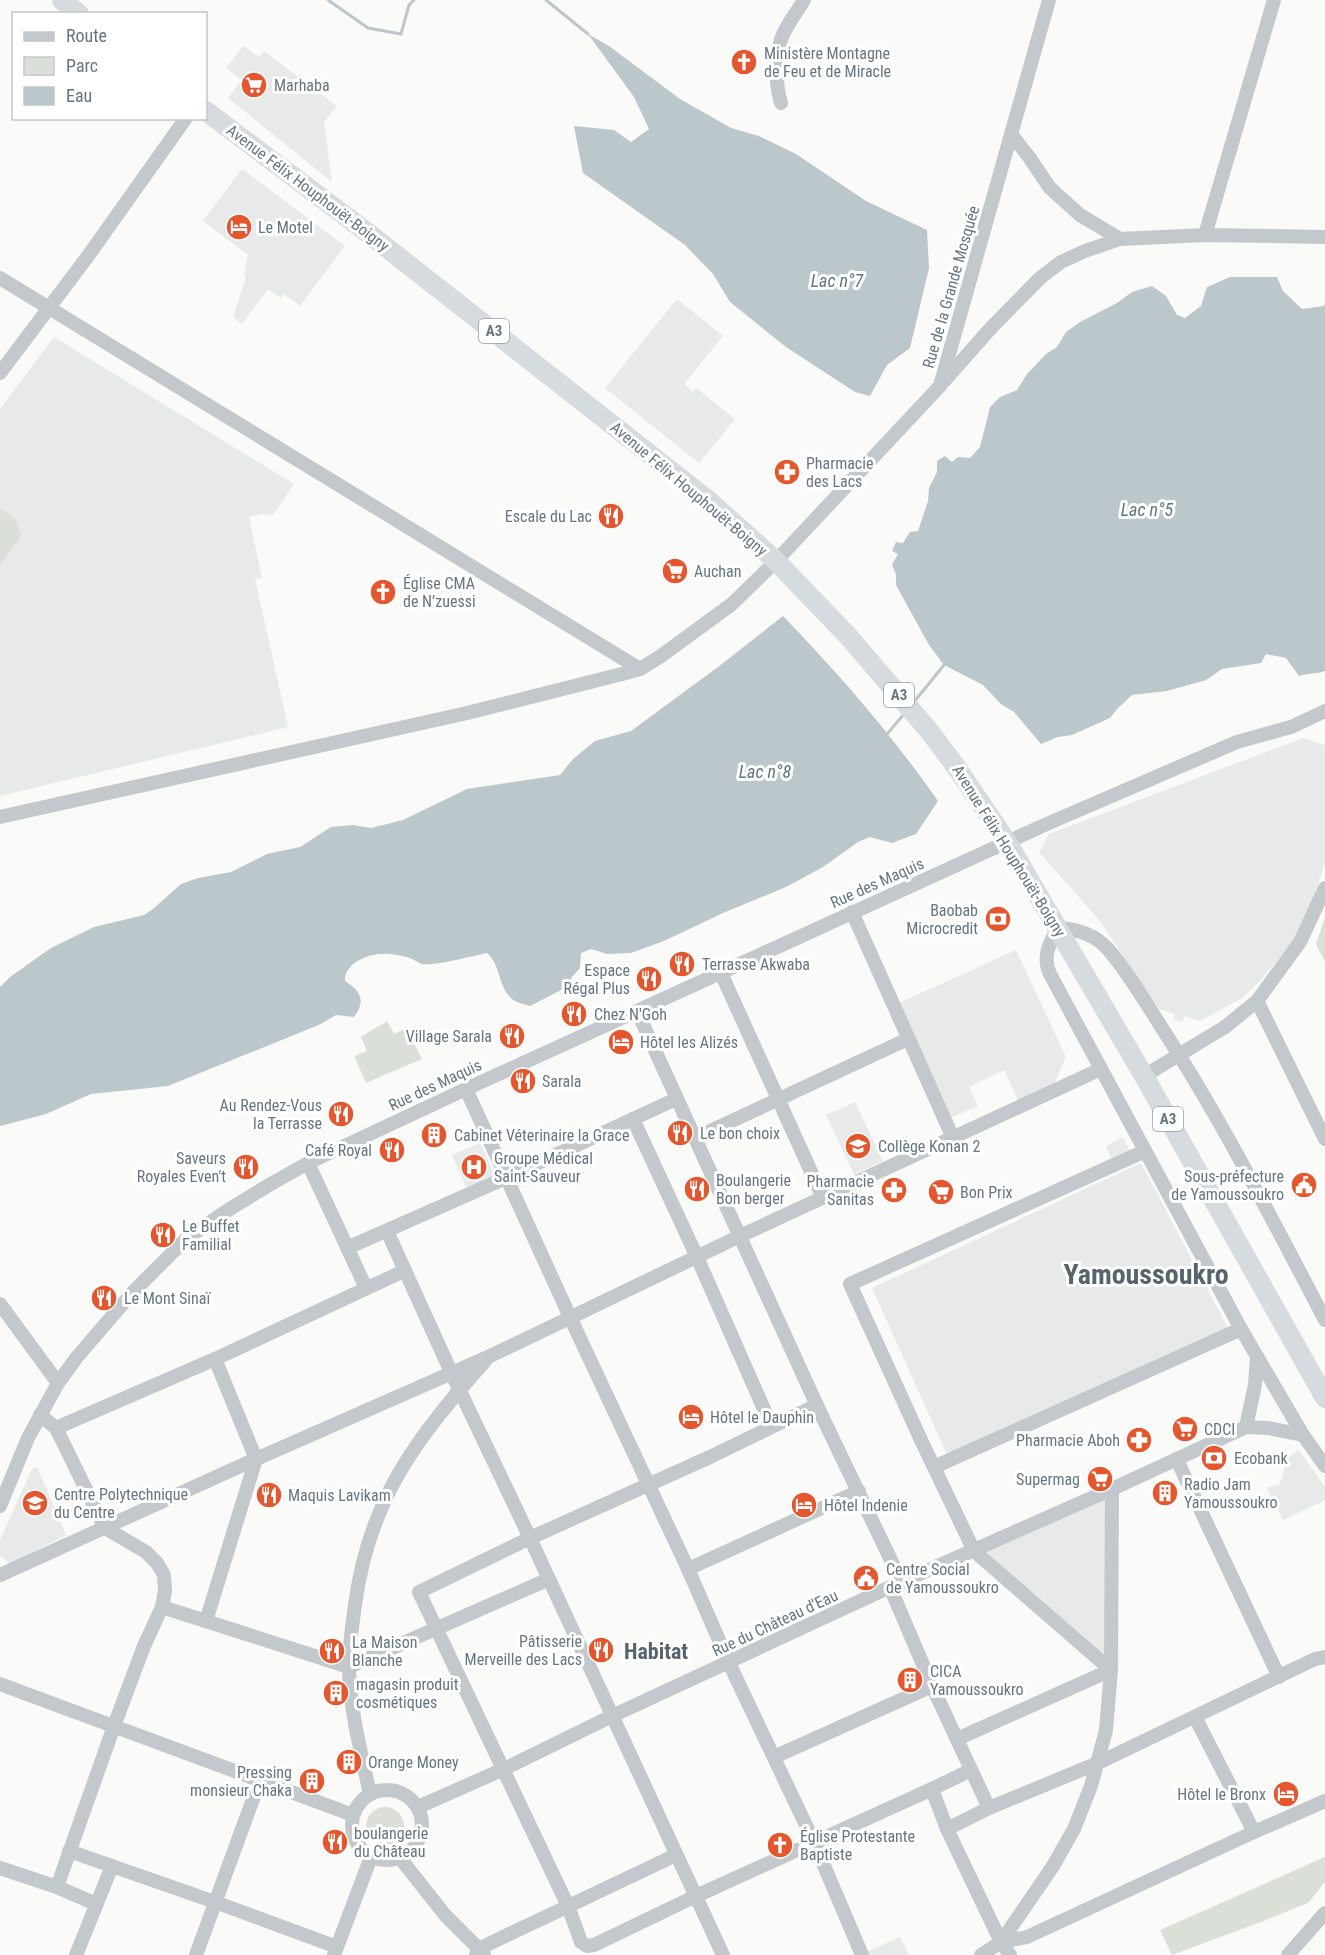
<svg xmlns="http://www.w3.org/2000/svg" width="1325" height="1955" font-family="'Roboto Condensed',sans-serif">
  <rect width="100%" height="100%" fill="#fafaf8"/>
  <!-- built -->
  <g fill="#e8e9e9">
    <path d="M 243,46 L 259,57 L 264,51 L 337,106 L 324,122 L 332,182 L 228,98 L 242,80 L 226,68 Z"/>
    <path d="M 242,169 L 345,246 L 300,306 L 284,294 L 281,298 L 268,289 L 242,324 L 233,317 L 246,277 L 244,274 L 248,255 L 203,221 Z"/>
    <path d="M 677,299 L 723,336 L 684,384 L 693,392 L 696,388 L 735,419 L 699,463 L 605,388 Z"/>
    <path d="M 54,337 L 294,484 L 273,515 L 263,514 L 249,517 L 262,578 L 255,579 L 288,727 L 0,796 L 0,409 Z"/>
    <path d="M 1303,738 L 1325,745 L 1325,863 L 1308,914 L 1291,944 L 1260,981 L 1242,998 L 1200,1021 L 1184,1016 L 1182,1022 L 1173,1020 L 1175,1014 L 1159,1009 L 1099,920 L 1039,852 L 1049,834 Z"/>
    <path d="M 1016,950 L 1066,1057 L 1054,1084 L 1018,1100 L 1004,1070 L 969,1087 L 978,1106 L 950,1118 L 899,1003 Z"/>
    <path d="M 855,1102 L 883,1161 L 854,1174 L 826,1115 Z"/>
    <path d="M 1123,1137 L 1130,1151 L 1112,1159 L 1106,1146 Z"/>
    <path d="M 480,1143 L 495,1176 L 467,1189 L 452,1155 Z"/>
    <path d="M 1141,1163 L 1230,1332 L 948,1457 L 872,1288 Z"/>
    <path d="M 1299,1450 L 1325,1487 L 1325,1500 L 1283,1520 L 1267,1488 L 1280,1484 L 1287,1457 Z"/>
    <path d="M 37,1467 L 66,1535 L 11,1564 L 0,1556 L 0,1540 L 32,1469 Z"/>
    <path d="M 1109,1497 L 1105,1658 L 979,1553 Z"/>
    <path d="M 900,1937 L 909,1955 L 868,1955 L 866,1952 Z"/>
  </g>
  <!-- green -->
  <g fill="#dadfd7">
    <path d="M 0,508 L 16,520 L 21,536 L 0,565 Z"/>
    <path d="M 1325,917 L 1325,962 L 1316,944 Z"/>
    <path d="M 387,1021 L 394,1034 L 406,1028 L 422,1059 L 366,1083 L 354,1056 L 367,1051 L 361,1037 Z"/>
    <circle cx="385" cy="1826" r="19"/>
    <path d="M 1325,1857 L 1325,1882 L 1308,1903 L 1261,1922 L 1172,1955 L 1160,1930 Z"/>
  </g>
  <!-- water -->
  <g fill="#bbc7cb">
    <path d="M 588,34 L 609,46 L 680,99 L 731,128 L 759,136 L 796,154 L 866,201 L 927,230 L 929,268 L 910,348 L 887,365 L 870,396 L 855,392 L 786,347 L 730,302 L 713,274 L 685,245 L 583,173 L 574,126 L 614,130 L 631,142 L 649,129 L 634,97 Z"/>
    <path d="M 1230,277 L 1277,277 L 1283,291 L 1302,309 L 1324,306 L 1325,303 L 1325,671 C 1316,674 1308,673 1299,676 L 1286,658 L 1266,654 L 1261,663 L 1222,669 L 1206,680 L 1167,691 L 1132,695 L 1118,708 L 1110,718 L 1072,735 L 1058,737 L 1041,744 L 1014,712 L 1001,704 L 983,685 L 944,665 L 929,645 L 896,585 L 896,574 L 892,565 L 898,554 L 892,551 L 896,542 L 903,543 L 910,532 L 918,531 L 928,501 L 929,488 L 937,472 L 937,461 L 945,456 L 952,462 L 958,457 L 970,458 L 980,447 L 990,407 L 1000,397 L 1017,390 L 1027,374 L 1046,354 L 1057,347 L 1066,332 L 1080,322 L 1117,303 L 1132,292 L 1152,286 L 1166,296 L 1177,315 L 1185,318 L 1201,306 L 1207,287 Z"/>
    <path d="M 783,616 C 839,674 892,735 938,801 L 916,834 L 892,843 L 870,837 L 858,842 L 823,867 L 786,887 L 723,913 L 664,941 L 631,953 L 607,954 L 591,949 L 581,953 L 580,968 L 572,977 L 567,987 L 530,1006 C 523,1004 513,1002 509,996 C 498,983 500,964 487,953 C 472,956 435,966 422,964 C 418,963 414,959 410,958 C 402,956 390,953 382,954 C 367,954 344,964 345,981 C 361,991 366,1001 354,1017 L 336,1015 L 321,1024 L 168,1086 L 91,1094 L 46,1114 L 0,1126 L 0,987 L 10,977 L 51,948 L 94,927 L 144,915 L 153,909 L 181,884 L 198,878 L 231,872 L 267,854 L 300,847 L 331,827 L 353,825 L 371,828 L 403,820 L 467,789 L 560,775 L 573,759 L 595,741 L 631,731 L 718,667 Z"/>
  </g>
  <g fill="none" stroke-linecap="round" stroke-linejoin="round">
    <!-- stream -->
    <g stroke="#bbc7cb" stroke-width="3">
      <path d="M 328,0 L 368,28 L 401,34 L 409,5 L 414,0"/>
      <path d="M 546,0 L 588,34"/>
      <path d="M 914,702 L 944,665"/>
      <path d="M 888,733 L 904,714"/>
    </g>
    <!-- minor -->
    <g stroke="#c3c8cc" stroke-width="14">
      <path d="M 781,103 C 775,83 775,56 782,37 C 787,24 797,12 804,0"/>
      <path d="M 1011,134 L 1029,157 L 1050,188 L 1080,215 L 1120,239"/>
      <path d="M 1205,235 L 1274,0"/>
      <path d="M 0,278 L 640,669"/>
      <path d="M 0,373 L 88,256 L 186,118"/>
      <path d="M 944,381 L 990,329 L 1040,278 L 1061,262 L 1085,251 L 1120,239 L 1205,235 L 1325,237"/>
      <path d="M 0,817 L 467,713 L 626,673 L 640,669 L 661,656 L 732,604 L 776,561 L 940,386 L 1049,0"/>
      <path d="M 852,912 L 953,1138"/>
      <path d="M 721,973 L 823,1198"/>
      <path d="M 1257,1001 L 1325,1139"/>
      <path d="M 637,1011 L 820,1412 L 902,1583"/>
      <path d="M 1144,1076 L 1225,1027 L 1257,1001 L 1300,942 L 1325,888"/>
      <path d="M 466,1089 L 570,1317 L 688,1569 L 729,1663 L 814,1842 L 862,1955"/>
      <path d="M 633,1119 L 697,1257 L 771,1425"/>
      <path d="M 695,1138 L 908,1039"/>
      <path d="M 308,1163 L 366,1288"/>
      <path d="M 387,1231 L 451,1372 L 530,1538 L 723,1955"/>
      <path d="M 347,1248 L 508,1177 L 676,1099"/>
      <path d="M 0,1304 L 58,1383"/>
      <path d="M 1325,1320 C 1275,1225 1227,1130 1169,1039 C 1150,1010 1130,974 1107,948 C 1094,934 1077,929 1058,928 C 1049,944 1042,957 1050,974 L 1241,1329 L 1303,1435 L 1325,1466"/>
      <path d="M 817,1405 L 710,1457 L 530,1538 L 419,1592 L 568,1906 L 581,1942 L 587,1946 L 594,1945 L 696,1896 L 932,1789 L 971,1770"/>
      <path d="M 40,1415 L 56,1428 L 105,1528 L 146,1552 L 157,1563 L 164,1575 L 165,1591 L 162,1607 L 144,1646 L 114,1726 L 57,1887"/>
      <path d="M 1246,1427 L 1255,1385 L 1257,1357"/>
      <path d="M 56,1428 L 215,1359 L 404,1271"/>
      <path d="M 1177,1460 L 1279,1677"/>
      <path d="M 934,1467 L 1241,1329"/>
      <path d="M 0,1506 L 28,1438 L 58,1383 L 77,1357 L 132,1293 L 186,1239 L 228,1210 L 269,1185 L 308,1163 L 466,1089 L 1049,823 L 1237,742 L 1291,727 L 1325,711"/>
      <path d="M 688,1569 L 859,1491"/>
      <path d="M 0,1575 L 256,1459 L 488,1357 L 740,1236 L 1101,1069"/>
      <path d="M 890,1587 L 932,1686 L 989,1808"/>
      <path d="M 162,1607 L 349,1667 L 549,1579"/>
      <path d="M 206,1621 L 256,1459 L 215,1359"/>
      <path d="M 0,1684 L 353,1815"/>
      <path d="M 1195,1717 L 1254,1832"/>
      <path d="M 957,1739 L 1111,1670 L 974,1551 L 921,1440 L 850,1284 L 1145,1151"/>
      <path d="M 774,1757 L 932,1686"/>
      <path d="M 932,1789 L 947,1829 L 1001,1942 L 1010,1955"/>
      <circle cx="387" cy="1825" r="35"/>
      <path d="M 370,1794 C 361,1752 350,1711 349,1668 C 349,1647 352,1626 355,1605 C 369,1499 416,1439 485,1361"/>
      <path d="M 418,1807 L 504,1769 L 612,1716 L 890,1587 L 1112,1489 L 1246,1427 L 1268,1428 L 1303,1435"/>
      <path d="M 947,1829 L 989,1808 L 1098,1763 L 1315,1659 L 1325,1657"/>
      <path d="M 69,1851 L 215,1902 L 337,1947"/>
      <path d="M 400,1858 L 445,1915 L 484,1954"/>
      <path d="M 0,1868 L 57,1887 L 96,1904"/>
      <path d="M 1001,1942 L 1027,1937 L 1254,1832 L 1325,1801"/>
      <path d="M 76,1955 L 112,1866"/>
      <path d="M 196,1955 L 260,1780"/>
      <path d="M 334,1955 L 371,1857"/>
      <path d="M 476,1955 L 478,1949 L 676,1855"/>
      <path d="M 981,1955 L 1001,1942 L 1053,1866 L 1074,1829 L 1091,1786 L 1106,1730 L 1111,1670 L 1112,1489"/>
      <path d="M 1288,1955 L 1325,1913"/>
    </g>
    <!-- highway -->
    <g stroke="#d6dbdf" stroke-width="20">
      <path d="M 62,0 L 79,14"/>
      <path d="M 206,111 L 368,233 L 708,500 L 776,561 L 849,637 L 930,732 L 957,768 L 1007,842 L 1144,1076 L 1325,1398"/>
    </g>
  </g>
  <!-- icons -->
  <defs>
    <symbol id="church-disc" viewBox="-11 -11 22 22"><circle r="9.5" fill="#e4572e" stroke="#fff"/><path d="M-1.2-6h2.4v3.5h3.3v2.4h-3.3V6h-2.4V-.1h-3.3v-2.4h3.3Z" fill="#fff"/></symbol>
    <symbol id="supermarket-disc" viewBox="-11 -11 22 22"><circle r="9.5" fill="#e4572e" stroke="#fff"/><path d="M-6-5.5h2.5l.6 2H6L4.5 2H-2.5L-4.4-4H-6ZM-1.5 3.2a1.3 1.3 0 1 0 .1 0ZM3 3.2a1.3 1.3 0 1 0 .1 0Z" fill="#fff"/></symbol>
    <symbol id="hotel-disc" viewBox="-11 -11 22 22"><circle r="9.5" fill="#e4572e" stroke="#fff"/><path d="M-6-4.5h1.5V1H6V5H4.5V3h-9V5H-6ZM-4 0a1.8 1.8 0 1 1 3.6 0ZM.5 0V-2.5h3Q6-2.5 6 0Z" fill="#fff"/></symbol>
    <symbol id="pharmacy-disc" viewBox="-11 -11 22 22"><circle r="9.5" fill="#e4572e" stroke="#fff"/><path d="M-2-6h4v4h4v4h-4v4h-4v-4h-4v-4h4Z" fill="#fff"/></symbol>
    <symbol id="restaurant-disc" viewBox="-11 -11 22 22"><circle r="9.5" fill="#e4572e" stroke="#fff"/><path d="M-5-6h1v4h1v-4h1v4h1v-4h1v5L-1.5 .5V6h-2V.5L-5-1ZM5-6V6H3V1.5H1.5Q1.5-4 5-6Z" fill="#fff"/></symbol>
    <symbol id="bank-disc" viewBox="-11 -11 22 22"><circle r="9.5" fill="#e4572e" stroke="#fff"/><path d="M-6-4H6V4H-6ZM0-2.3a2.3 2.3 0 1 0 0 4.6a2.3 2.3 0 1 0 0-4.6Z" fill="#fff"/></symbol>
    <symbol id="building-disc" viewBox="-11 -11 22 22"><circle r="9.5" fill="#e4572e" stroke="#fff"/><path d="M-4-6H4V6H1V3H-1V6H-4ZM-2.5-4.3h1.7v1.8h-1.7ZM.8-4.3h1.7v1.8H.8ZM-2.5-1h1.7V.8h-1.7ZM.8-1h1.7V.8H.8Z" fill="#fff"/></symbol>
    <symbol id="school-disc" viewBox="-11 -11 22 22"><circle r="9.5" fill="#e4572e" stroke="#fff"/><path d="M0-5L7-2L0 1L-7-2ZM-4 1L0 2.5L4 1V4Q0 6-4 4Z" fill="#fff"/></symbol>
    <symbol id="hospital-disc" viewBox="-11 -11 22 22"><circle r="9.5" fill="#e4572e" stroke="#fff"/><path d="M-5-5h3v3.5h4V-5h3V5h-3V1.5h-4V5h-3Z" fill="#fff"/></symbol>
    <symbol id="civic-disc" viewBox="-11 -11 22 22"><circle r="9.5" fill="#e4572e" stroke="#fff"/><path d="M-.6-6.5H3V-4.5H.6V-3L4-1V1h2V6H-6V1h2V-1L-.6-3ZM-1.2 2.5V6h2.4V2.5Z" fill="#fff"/></symbol>
  </defs>
  <g fill-rule="evenodd">
    <use href="#church-disc" x="729" y="47" width="30" height="30"/>
    <use href="#supermarket-disc" x="239" y="70" width="30" height="30"/>
    <use href="#hotel-disc" x="224" y="212" width="30" height="30"/>
    <use href="#pharmacy-disc" x="772" y="457" width="30" height="30"/>
    <use href="#restaurant-disc" x="596" y="501" width="30" height="30"/>
    <use href="#supermarket-disc" x="660" y="556" width="30" height="30"/>
    <use href="#church-disc" x="368" y="577" width="30" height="30"/>
    <use href="#bank-disc" x="983" y="904" width="30" height="30"/>
    <use href="#restaurant-disc" x="667" y="949" width="30" height="30"/>
    <use href="#restaurant-disc" x="634" y="964" width="30" height="30"/>
    <use href="#restaurant-disc" x="559" y="999" width="30" height="30"/>
    <use href="#restaurant-disc" x="497" y="1021" width="30" height="30"/>
    <use href="#hotel-disc" x="606" y="1027" width="30" height="30"/>
    <use href="#restaurant-disc" x="508" y="1066" width="30" height="30"/>
    <use href="#restaurant-disc" x="326" y="1099" width="30" height="30"/>
    <use href="#restaurant-disc" x="665" y="1118" width="30" height="30"/>
    <use href="#building-disc" x="419" y="1120" width="30" height="30"/>
    <use href="#school-disc" x="843" y="1131" width="30" height="30"/>
    <use href="#restaurant-disc" x="377" y="1135" width="30" height="30"/>
    <use href="#restaurant-disc" x="231" y="1152" width="30" height="30"/>
    <use href="#hospital-disc" x="459" y="1152" width="30" height="30"/>
    <use href="#civic-disc" x="1289" y="1170" width="30" height="30"/>
    <use href="#restaurant-disc" x="682" y="1174" width="30" height="30"/>
    <use href="#pharmacy-disc" x="879" y="1175" width="30" height="30"/>
    <use href="#supermarket-disc" x="926" y="1177" width="30" height="30"/>
    <use href="#restaurant-disc" x="148" y="1220" width="30" height="30"/>
    <use href="#restaurant-disc" x="89" y="1283" width="30" height="30"/>
    <use href="#hotel-disc" x="676" y="1402" width="30" height="30"/>
    <use href="#supermarket-disc" x="1170" y="1414" width="30" height="30"/>
    <use href="#pharmacy-disc" x="1124" y="1425" width="30" height="30"/>
    <use href="#bank-disc" x="1199" y="1443" width="30" height="30"/>
    <use href="#supermarket-disc" x="1085" y="1464" width="30" height="30"/>
    <use href="#building-disc" x="1150" y="1478" width="30" height="30"/>
    <use href="#restaurant-disc" x="254" y="1480" width="30" height="30"/>
    <use href="#school-disc" x="20" y="1488" width="30" height="30"/>
    <use href="#hotel-disc" x="789" y="1490" width="30" height="30"/>
    <use href="#civic-disc" x="851" y="1563" width="30" height="30"/>
    <use href="#restaurant-disc" x="586" y="1635" width="30" height="30"/>
    <use href="#restaurant-disc" x="317" y="1636" width="30" height="30"/>
    <use href="#building-disc" x="895" y="1665" width="30" height="30"/>
    <use href="#building-disc" x="321" y="1678" width="30" height="30"/>
    <use href="#building-disc" x="334" y="1747" width="30" height="30"/>
    <use href="#building-disc" x="297" y="1766" width="30" height="30"/>
    <use href="#hotel-disc" x="1271" y="1779" width="30" height="30"/>
    <use href="#restaurant-disc" x="320" y="1827" width="30" height="30"/>
    <use href="#church-disc" x="765" y="1830" width="30" height="30"/>
  </g>
  <g text-anchor="middle" dominant-baseline="central" stroke-width="6" stroke-linejoin="round" paint-order="stroke">
    <!-- shield labels -->
    <g fill="#fff" stroke="#939fa8" stroke-width="1.5">
      <rect x="479" y="319" width="30" height="24" rx="4.5"/>
      <rect x="884" y="683" width="30" height="24" rx="4.5"/>
      <rect x="1153" y="1107" width="30" height="24" rx="4.5"/>
    </g>
    <g font-size="15" font-weight="bold" fill="#657683">
      <text x="494" y="331">A3</text>
      <text x="899" y="695">A3</text>
      <text x="1168" y="1119">A3</text>
    </g>
    <!-- poi labels -->
    <g font-size="16" fill="#657683" stroke="#fff" text-anchor="start">
      <text x="764" y="53">Ministère Montagne<tspan x="764" dy="18">de Feu et de Miracle</tspan></text>
      <text x="274" y="85">Marhaba</text>
      <text x="258" y="227">Le Motel</text>
      <text x="806" y="463">Pharmacie<tspan x="806" dy="18">des Lacs</tspan></text>
      <text x="592" y="516" text-anchor="end">Escale du Lac</text>
      <text x="694" y="571">Auchan</text>
      <text x="403" y="583">Église CMA<tspan x="403" dy="18">de N’zuessi</tspan></text>
      <text x="978" y="910" text-anchor="end">Baobab<tspan x="978" dy="18">Microcredit</tspan></text>
      <text x="702" y="964">Terrasse Akwaba</text>
      <text x="630" y="970" text-anchor="end">Espace<tspan x="630" dy="18">Régal Plus</tspan></text>
      <text x="594" y="1014">Chez N'Goh</text>
      <text x="492" y="1036" text-anchor="end">Village Sarala</text>
      <text x="640" y="1042">Hôtel les Alizés</text>
      <text x="542" y="1081">Sarala</text>
      <text x="322" y="1105" text-anchor="end">Au Rendez-Vous<tspan x="322" dy="18">la Terrasse</tspan></text>
      <text x="700" y="1133">Le bon choix</text>
      <text x="454" y="1135">Cabinet Véterinaire la Grace</text>
      <text x="878" y="1146">Collège Konan 2</text>
      <text x="372" y="1150" text-anchor="end">Café Royal</text>
      <text x="226" y="1158" text-anchor="end">Saveurs<tspan x="226" dy="18">Royales Even't</tspan></text>
      <text x="494" y="1158">Groupe Médical<tspan x="494" dy="18">Saint-Sauveur</tspan></text>
      <text x="1284" y="1176" text-anchor="end">Sous-préfecture<tspan x="1284" dy="18">de Yamoussoukro</tspan></text>
      <text x="716" y="1180">Boulangerie<tspan x="716" dy="18">Bon berger</tspan></text>
      <text x="874" y="1181" text-anchor="end">Pharmacie<tspan x="874" dy="18">Sanitas</tspan></text>
      <text x="960" y="1192">Bon Prix</text>
      <text x="182" y="1226">Le Buffet<tspan x="182" dy="18">Familial</tspan></text>
      <text x="124" y="1298">Le Mont Sinaï</text>
      <text x="710" y="1417">Hôtel le Dauphin</text>
      <text x="1204" y="1429">CDCI</text>
      <text x="1120" y="1440" text-anchor="end">Pharmacie Aboh</text>
      <text x="1234" y="1458">Ecobank</text>
      <text x="1080" y="1479" text-anchor="end">Supermag</text>
      <text x="1184" y="1484">Radio Jam<tspan x="1184" dy="18">Yamoussoukro</tspan></text>
      <text x="54" y="1494">Centre Polytechnique<tspan x="54" dy="18">du Centre</tspan></text>
      <text x="288" y="1495">Maquis Lavikam</text>
      <text x="824" y="1505">Hôtel Indenie</text>
      <text x="886" y="1569">Centre Social<tspan x="886" dy="18">de Yamoussoukro</tspan></text>
      <text x="582" y="1641" text-anchor="end">Pâtisserie<tspan x="582" dy="18">Merveille des Lacs</tspan></text>
      <text x="352" y="1642">La Maison<tspan x="352" dy="18">Blanche</tspan></text>
      <text x="930" y="1671">CICA<tspan x="930" dy="18">Yamoussoukro</tspan></text>
      <text x="356" y="1684">magasin produit<tspan x="356" dy="18">cosmétiques</tspan></text>
      <text x="368" y="1762">Orange Money</text>
      <text x="292" y="1772" text-anchor="end">Pressing<tspan x="292" dy="18">monsieur Chaka</tspan></text>
      <text x="1266" y="1794" text-anchor="end">Hôtel le Bronx</text>
      <text x="354" y="1833">boulangerie<tspan x="354" dy="18">du Château</tspan></text>
      <text x="800" y="1836">Église Protestante<tspan x="800" dy="18">Baptiste</tspan></text>
    </g>
    <!-- street labels -->
    <g font-size="16" fill="#657683" stroke="#fff">
      <text transform="translate(308 188) rotate(37)">Avenue Félix Houphouët-Boigny</text>
      <text transform="translate(951 287) rotate(-74)">Rue de la Grande Mosquée</text>
      <text transform="translate(689 489) rotate(40)">Avenue Félix Houphouët-Boigny</text>
      <text transform="translate(1009 851) rotate(58)">Avenue Félix Houphouët-Boigny</text>
      <text transform="translate(877 883) rotate(-24)">Rue des Maquis</text>
      <text transform="translate(435 1085) rotate(-25)">Rue des Maquis</text>
      <text transform="translate(775 1623) rotate(-25)">Rue du Château d'Eau</text>
    </g>
    <!-- water labels -->
    <g font-size="18" font-style="italic" fill="#60757c" stroke="#fff">
      <text x="837" y="280">Lac n°7</text>
      <text x="1147" y="509">Lac n°5</text>
      <text x="765" y="771">Lac n°8</text>
    </g>
    <!-- district labels -->
    <g font-size="22" font-weight="bold" fill="#57646e" stroke="#fff">
      <text x="656" y="1651">Habitat</text>
    </g>
    <!-- town labels -->
    <g font-size="28" font-weight="bold" fill="#57646e" stroke="#fff">
      <text x="1146" y="1274">Yamoussoukro</text>
    </g>
  </g>
  <!-- legend -->
  <rect x="12" y="12" width="195" height="108" fill="#ffffff" stroke="#c1c8cd" stroke-width="1.5"/>
  <rect x="24" y="32" width="30" height="9" fill="#c3c8cc" stroke="#c1c8cd" stroke-width="1.5"/>
  <text x="66" y="42" font-size="18" fill="#657683">Route</text>
  <rect x="24" y="57" width="30" height="18" fill="#dadfd7" stroke="#c1c8cd" stroke-width="1.5"/>
  <text x="66" y="72" font-size="18" fill="#657683">Parc</text>
  <rect x="24" y="87" width="30" height="18" fill="#bbc7cb" stroke="#c1c8cd" stroke-width="1.5"/>
  <text x="66" y="102" font-size="18" fill="#657683">Eau</text>
</svg>
